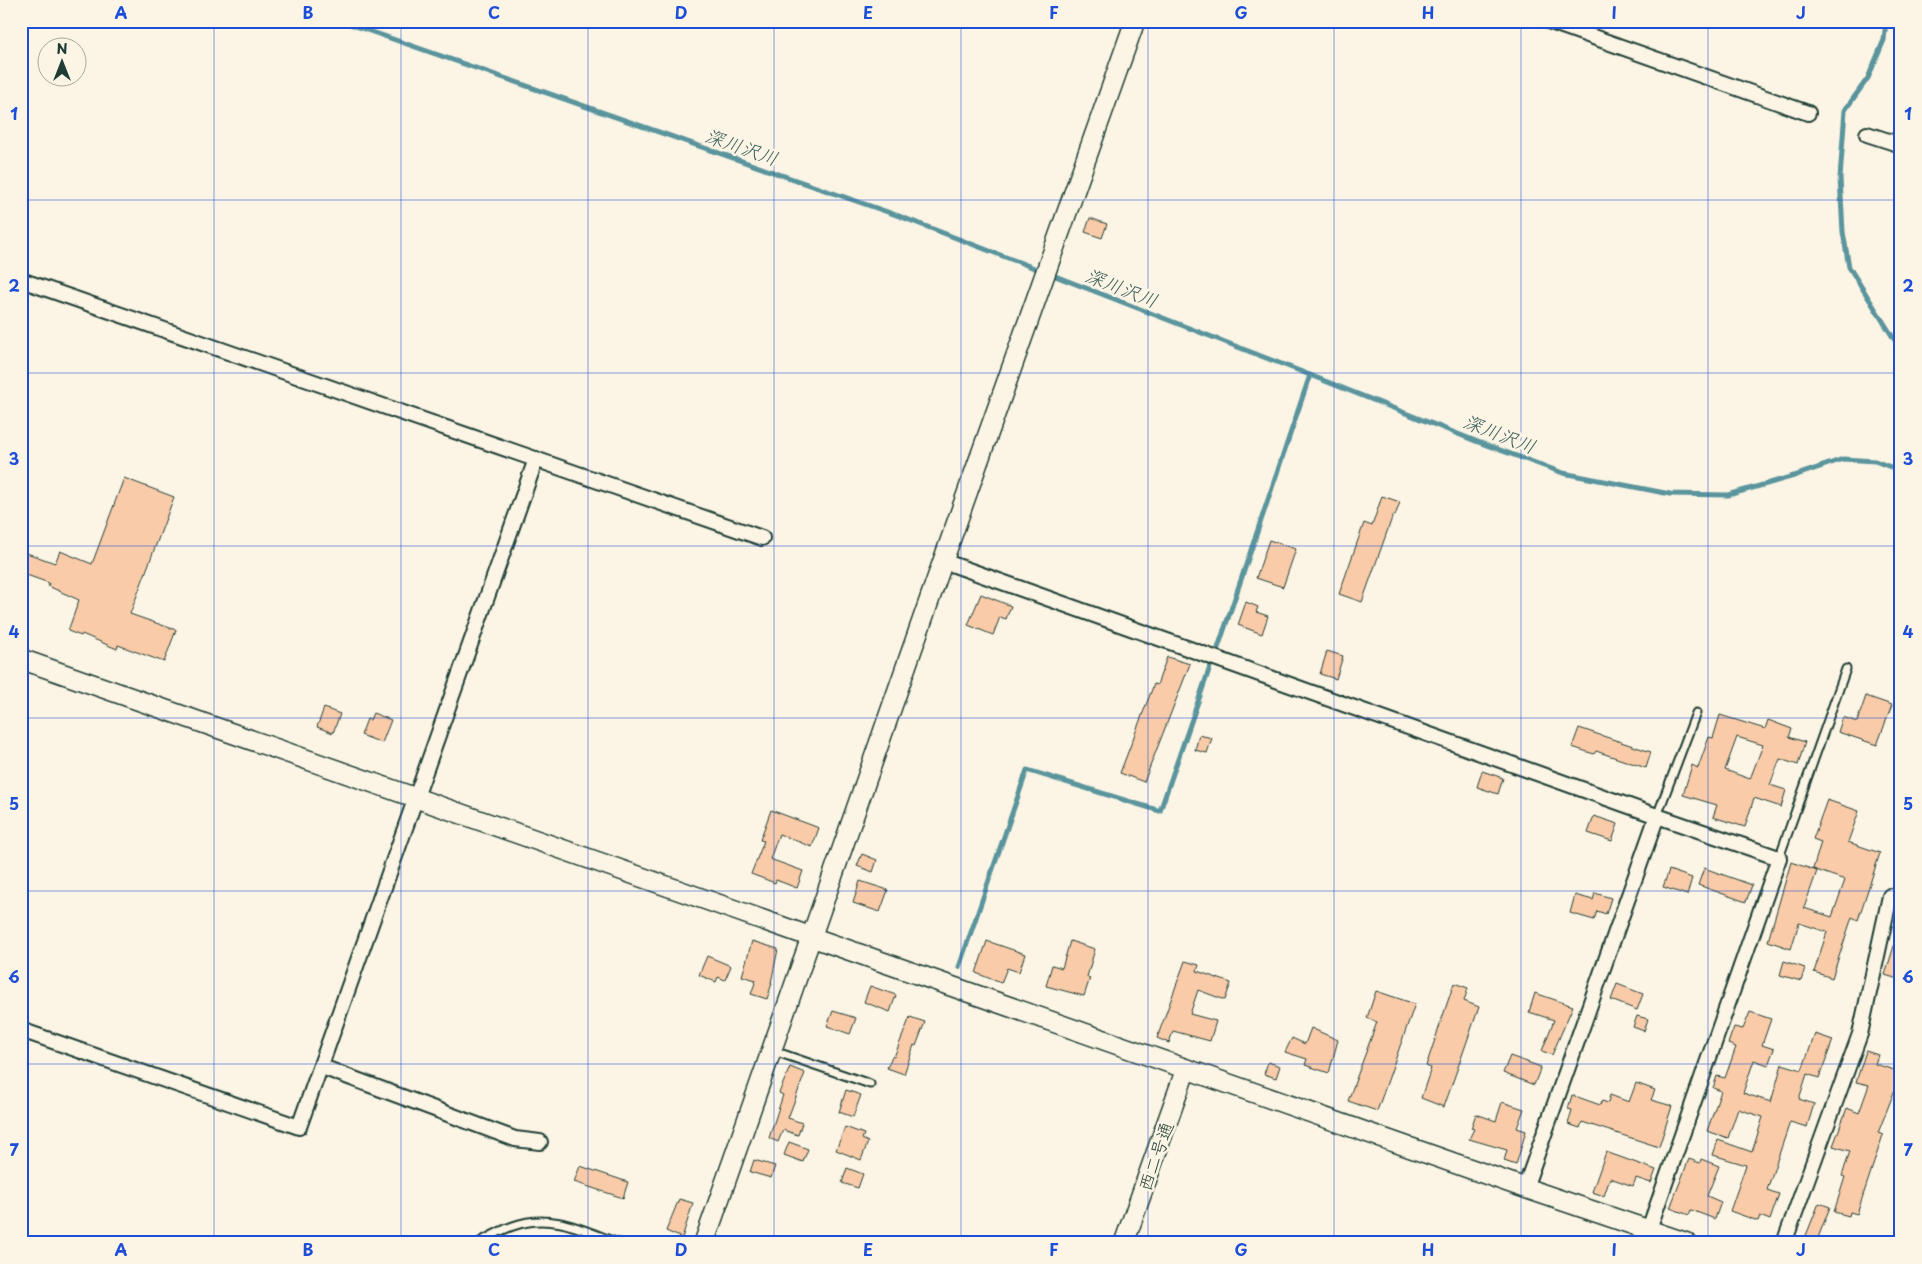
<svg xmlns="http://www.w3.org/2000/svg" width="1922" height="1264" font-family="'Playpen Sans','Klee One',sans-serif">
  <rect width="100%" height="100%" fill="#fcf5e5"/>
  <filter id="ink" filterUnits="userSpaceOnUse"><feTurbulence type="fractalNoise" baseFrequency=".02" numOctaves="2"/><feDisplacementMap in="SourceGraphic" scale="10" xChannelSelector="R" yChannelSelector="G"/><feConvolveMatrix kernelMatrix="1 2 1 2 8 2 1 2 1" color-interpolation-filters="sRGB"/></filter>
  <g filter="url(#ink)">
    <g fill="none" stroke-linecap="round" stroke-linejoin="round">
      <!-- stream -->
      <g stroke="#5a949c" stroke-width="5">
        <path d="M 341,21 L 899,216 L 1042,271"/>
        <path d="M 1886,21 L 1884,40 L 1868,78 L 1845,110 L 1840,178 L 1843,232 L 1849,267 L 1901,350"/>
        <path d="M 1050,274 L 1310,375 L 1478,442 L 1563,473 L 1670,494 L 1728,495 L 1794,476 L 1843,459 L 1875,461 L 1901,471"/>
        <path d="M 1217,651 L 1310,375"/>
        <path d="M 959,967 L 1027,770 L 1160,811 L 1210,667"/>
      </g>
    </g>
    <!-- building -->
    <g fill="#facba9" stroke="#1f3d34" fill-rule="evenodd">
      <path d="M 1090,218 L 1107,224 L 1102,238 L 1085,232 Z"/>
      <path d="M 124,478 L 174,497 L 130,614 L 176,630 L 164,662 L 118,645 L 117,649 L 82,634 L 81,636 L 68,631 L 79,600 L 48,586 L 49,583 L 21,573 L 21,551 L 55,563 L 60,551 L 92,564 Z"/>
      <path d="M 1382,496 L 1400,502 L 1395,516 L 1393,515 L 1362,602 L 1339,594 L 1364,523 L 1372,526 Z"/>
      <path d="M 1269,540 L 1296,549 L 1283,587 L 1256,578 Z"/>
      <path d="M 981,594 L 1011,606 L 1006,619 L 1000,617 L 993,635 L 968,625 Z"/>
      <path d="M 1246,602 L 1258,607 L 1256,612 L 1268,616 L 1262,634 L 1238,625 Z"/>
      <path d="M 1327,651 L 1343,656 L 1336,679 L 1320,674 Z"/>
      <path d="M 1167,657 L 1190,664 L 1144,782 L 1120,773 L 1154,684 L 1157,685 Z"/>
      <path d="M 1866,696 L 1892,705 L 1877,745 L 1838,732 L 1843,717 L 1857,722 Z"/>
      <path d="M 324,708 L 340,714 L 333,733 L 317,727 Z"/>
      <path d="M 373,713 L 391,720 L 382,743 L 361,735 L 367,719 L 370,720 Z"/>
      <path d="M 1720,715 L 1765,729 L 1768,720 L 1792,729 L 1789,737 L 1805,742 L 1798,765 L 1780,759 L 1770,785 L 1786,790 L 1781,807 L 1754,798 L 1745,827 L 1713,817 L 1717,805 L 1683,795 L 1692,765 L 1698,768 L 1709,737 L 1713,738 ZM 1737,737 L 1763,745 L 1750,779 L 1725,770 Z"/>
      <path d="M 1579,728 L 1651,752 L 1646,768 L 1596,751 L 1594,754 L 1572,747 Z"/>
      <path d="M 1199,735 L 1212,738 L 1207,753 L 1195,750 Z"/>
      <path d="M 1482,771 L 1503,778 L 1498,794 L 1477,787 Z"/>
      <path d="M 1827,800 L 1859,811 L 1848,842 L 1880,853 L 1858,920 L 1852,917 L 1832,978 L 1814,972 L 1827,932 L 1799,923 L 1791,949 L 1768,941 L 1791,862 L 1817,871 L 1804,908 L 1832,917 L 1845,880 L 1813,869 L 1821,842 L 1813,839 Z"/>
      <path d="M 771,810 L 819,828 L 812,847 L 779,834 L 770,859 L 803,871 L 797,888 L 776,880 L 775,883 L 751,874 L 764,841 L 760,840 Z"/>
      <path d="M 1594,816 L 1618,824 L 1612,841 L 1588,833 Z"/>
      <path d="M 862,854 L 877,860 L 873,872 L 857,866 Z"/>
      <path d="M 1704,868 L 1752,885 L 1746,902 L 1698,885 Z"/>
      <path d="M 1669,870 L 1692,878 L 1687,895 L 1663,887 Z"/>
      <path d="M 860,881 L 888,890 L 880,912 L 853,903 Z"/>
      <path d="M 1595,893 L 1611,898 L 1606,914 L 1597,911 L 1594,920 L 1570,913 L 1575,895 L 1593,900 Z"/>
      <path d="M 1898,933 L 1901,934 L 1901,980 L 1885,975 Z"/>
      <path d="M 752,941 L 778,949 L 771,983 L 772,983 L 767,999 L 751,994 L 756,980 L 742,976 Z"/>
      <path d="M 987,941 L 1025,954 L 1019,972 L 1007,968 L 1001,983 L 976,973 Z"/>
      <path d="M 1070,941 L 1095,949 L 1087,977 L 1090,978 L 1084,996 L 1046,986 L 1052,965 L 1062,968 Z"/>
      <path d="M 707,956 L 731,966 L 725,980 L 718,977 L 716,982 L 699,975 Z"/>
      <path d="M 1185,961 L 1199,965 L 1197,971 L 1231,983 L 1225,1000 L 1198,990 L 1190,1014 L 1216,1021 L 1210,1041 L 1173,1031 L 1169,1043 L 1157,1038 Z"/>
      <path d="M 1784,961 L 1805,968 L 1801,981 L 1780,975 Z"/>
      <path d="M 1454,983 L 1468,988 L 1464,1001 L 1479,1007 L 1444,1107 L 1421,1098 L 1431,1068 L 1426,1066 Z"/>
      <path d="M 1617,984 L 1643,994 L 1637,1010 L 1611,1000 Z"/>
      <path d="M 870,986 L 896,995 L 890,1012 L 864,1002 Z"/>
      <path d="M 1376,991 L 1415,1004 L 1377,1111 L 1348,1101 L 1377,1022 L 1367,1018 Z"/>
      <path d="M 1535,993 L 1573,1006 L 1552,1055 L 1542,1051 L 1554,1020 L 1529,1012 Z"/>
      <path d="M 833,1011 L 856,1018 L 850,1034 L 827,1026 Z"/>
      <path d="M 1750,1012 L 1771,1019 L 1762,1045 L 1774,1049 L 1768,1065 L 1754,1060 L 1743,1093 L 1771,1102 L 1782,1064 L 1802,1070 L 1815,1034 L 1833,1040 L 1819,1078 L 1807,1074 L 1799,1099 L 1814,1104 L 1807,1127 L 1790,1122 L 1767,1190 L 1779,1194 L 1770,1220 L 1760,1216 L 1758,1221 L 1730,1211 L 1746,1165 L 1713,1155 L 1718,1140 L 1752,1152 L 1763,1117 L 1738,1109 L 1728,1138 L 1707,1131 L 1721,1091 L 1713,1088 L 1717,1076 L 1725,1078 L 1736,1047 L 1728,1044 L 1731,1035 L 1734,1027 L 1743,1029 Z"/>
      <path d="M 1637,1016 L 1648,1019 L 1644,1031 L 1633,1027 Z"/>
      <path d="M 910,1017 L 925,1022 L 916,1046 L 914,1045 L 904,1074 L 887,1068 L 892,1056 L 894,1057 Z"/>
      <path d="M 1311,1028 L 1338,1040 L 1329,1073 L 1305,1065 L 1307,1059 L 1285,1052 L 1292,1038 L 1305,1044 Z"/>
      <path d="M 1866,1051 L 1878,1055 L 1875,1064 L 1901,1072 L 1901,1074 L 1878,1133 L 1883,1135 L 1857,1214 L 1850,1212 L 1849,1216 L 1834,1212 L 1845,1177 L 1842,1176 L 1850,1151 L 1833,1146 L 1847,1108 L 1859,1113 L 1869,1085 L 1856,1082 Z"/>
      <path d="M 1510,1056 L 1541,1067 L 1534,1085 L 1503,1073 Z"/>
      <path d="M 1268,1062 L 1280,1066 L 1276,1078 L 1264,1074 Z"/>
      <path d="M 790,1067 L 805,1073 L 788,1118 L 802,1123 L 798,1135 L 783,1130 L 778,1142 L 769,1138 L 783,1095 L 779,1093 Z"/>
      <path d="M 1636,1083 L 1655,1090 L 1651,1100 L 1672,1106 L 1659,1147 L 1582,1122 L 1580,1128 L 1568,1124 L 1572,1110 L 1568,1109 L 1572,1095 L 1600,1105 L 1602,1101 L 1608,1103 L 1610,1095 L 1629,1102 Z"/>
      <path d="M 846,1090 L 861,1095 L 853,1117 L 839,1112 Z"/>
      <path d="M 1502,1102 L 1524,1109 L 1517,1128 L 1526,1131 L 1516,1165 L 1504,1161 L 1507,1150 L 1469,1139 L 1474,1129 L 1471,1128 L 1476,1114 L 1496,1121 Z"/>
      <path d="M 845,1127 L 864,1134 L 862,1139 L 868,1142 L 861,1160 L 836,1150 Z"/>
      <path d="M 789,1142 L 808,1149 L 803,1162 L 784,1155 Z"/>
      <path d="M 1606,1152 L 1656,1170 L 1651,1183 L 1636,1178 L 1633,1186 L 1610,1178 L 1604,1196 L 1592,1192 Z"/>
      <path d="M 1689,1159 L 1700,1163 L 1701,1159 L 1719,1166 L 1707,1196 L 1721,1202 L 1715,1219 L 1691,1210 L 1689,1215 L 1670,1208 Z"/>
      <path d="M 754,1160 L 775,1166 L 771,1178 L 750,1172 Z"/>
      <path d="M 580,1166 L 628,1182 L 623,1198 L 574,1182 Z"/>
      <path d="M 847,1168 L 863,1174 L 858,1188 L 842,1183 Z"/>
      <path d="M 679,1199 L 693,1203 L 682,1238 L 666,1231 Z"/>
      <path d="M 1819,1203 L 1830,1207 L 1816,1243 L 1803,1243 Z"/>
    </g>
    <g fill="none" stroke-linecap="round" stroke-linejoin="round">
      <defs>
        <g id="lane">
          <path d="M 1657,816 L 1696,713"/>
          <path d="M 1779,858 L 1846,669"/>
          <path d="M 774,1051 L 870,1084"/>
          <path d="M 478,1243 C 489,1237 501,1230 513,1226 C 551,1212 583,1230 618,1243"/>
        </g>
        <g id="street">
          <path d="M 1548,21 L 1808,113"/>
          <path d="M 1867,134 L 1901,145"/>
          <path d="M 21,280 L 762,538"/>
          <path d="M 943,561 L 1657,816 L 1779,858 L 1649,1229"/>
          <path d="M 21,1030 L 299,1127 L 536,459"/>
          <path d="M 322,1067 L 515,1139 L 540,1142"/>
          <path d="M 1525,1188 L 1657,816"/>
          <path d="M 1784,1243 L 1860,1034 L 1890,896"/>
        </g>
        <g id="secondary">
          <path d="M 21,659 L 1525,1188 L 1687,1243"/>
          <path d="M 704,1243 L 943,561 L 1135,21"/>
          <path d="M 1124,1243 L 1186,1069"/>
        </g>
      </defs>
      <!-- lane casing -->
      <use href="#lane" stroke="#1f3d34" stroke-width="11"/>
      <!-- street casing -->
      <use href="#street" stroke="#1f3d34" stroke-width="18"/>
      <!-- secondary casing -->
      <use href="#secondary" stroke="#1f3d34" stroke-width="22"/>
      <!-- lane -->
      <use href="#lane" stroke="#fcf5e5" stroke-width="7"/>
      <!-- street -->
      <use href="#street" stroke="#fcf5e5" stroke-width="14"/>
      <!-- secondary -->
      <use href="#secondary" stroke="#fcf5e5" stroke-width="19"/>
    </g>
  </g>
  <!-- grid -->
  <path fill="none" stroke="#1d4ed8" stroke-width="1" stroke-opacity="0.55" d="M 214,21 L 214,1243M 401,21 L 401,1243M 588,21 L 588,1243M 774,21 L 774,1243M 961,21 L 961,1243M 1148,21 L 1148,1243M 1334,21 L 1334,1243M 1521,21 L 1521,1243M 1708,21 L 1708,1243M 21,200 L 1901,200M 21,373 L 1901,373M 21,546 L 1901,546M 21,718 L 1901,718M 21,891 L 1901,891M 21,1064 L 1901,1064"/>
  <g text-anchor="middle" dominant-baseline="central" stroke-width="5" stroke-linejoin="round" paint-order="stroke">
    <!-- street labels -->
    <g font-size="18" fill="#1f3d34" stroke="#fcf5e5">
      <text transform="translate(1155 1156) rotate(-71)">西二号通</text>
    </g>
    <!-- water labels -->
    <g font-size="19" font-style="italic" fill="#335a57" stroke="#fcf5e5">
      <text transform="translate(742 146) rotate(19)">深川沢川</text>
      <text transform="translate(1122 287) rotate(21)">深川沢川</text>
      <text transform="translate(1500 433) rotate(21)">深川沢川</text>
    </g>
  </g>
  <!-- margin -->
  <rect width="1922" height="1264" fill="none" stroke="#fcf5e5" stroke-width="55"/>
  <!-- north arrow -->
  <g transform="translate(62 62)"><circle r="24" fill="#fcf5e5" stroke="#a4ab9e"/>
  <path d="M0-4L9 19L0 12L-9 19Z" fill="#1f3d34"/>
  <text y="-8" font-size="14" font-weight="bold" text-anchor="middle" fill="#1f3d34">N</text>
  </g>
  <rect x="28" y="28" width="1866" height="1208" fill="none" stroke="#1d4ed8" stroke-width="2"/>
  <g font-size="16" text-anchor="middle" font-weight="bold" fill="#1d4ed8">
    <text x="121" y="19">A</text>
    <text x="308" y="19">B</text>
    <text x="494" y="19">C</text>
    <text x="681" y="19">D</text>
    <text x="868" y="19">E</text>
    <text x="1054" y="19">F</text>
    <text x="1241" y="19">G</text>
    <text x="1428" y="19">H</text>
    <text x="1614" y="19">I</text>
    <text x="1801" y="19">J</text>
    <text x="14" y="120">1</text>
    <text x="1908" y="120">1</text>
    <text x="14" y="292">2</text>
    <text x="1908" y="292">2</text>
    <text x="14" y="465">3</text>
    <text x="1908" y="465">3</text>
    <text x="14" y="638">4</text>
    <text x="1908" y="638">4</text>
    <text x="14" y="810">5</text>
    <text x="1908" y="810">5</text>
    <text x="14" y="983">6</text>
    <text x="1908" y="983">6</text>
    <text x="14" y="1156">7</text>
    <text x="1908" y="1156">7</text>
    <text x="121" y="1256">A</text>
    <text x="308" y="1256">B</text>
    <text x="494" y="1256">C</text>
    <text x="681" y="1256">D</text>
    <text x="868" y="1256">E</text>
    <text x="1054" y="1256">F</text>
    <text x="1241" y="1256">G</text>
    <text x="1428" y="1256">H</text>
    <text x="1614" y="1256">I</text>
    <text x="1801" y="1256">J</text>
  </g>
</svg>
